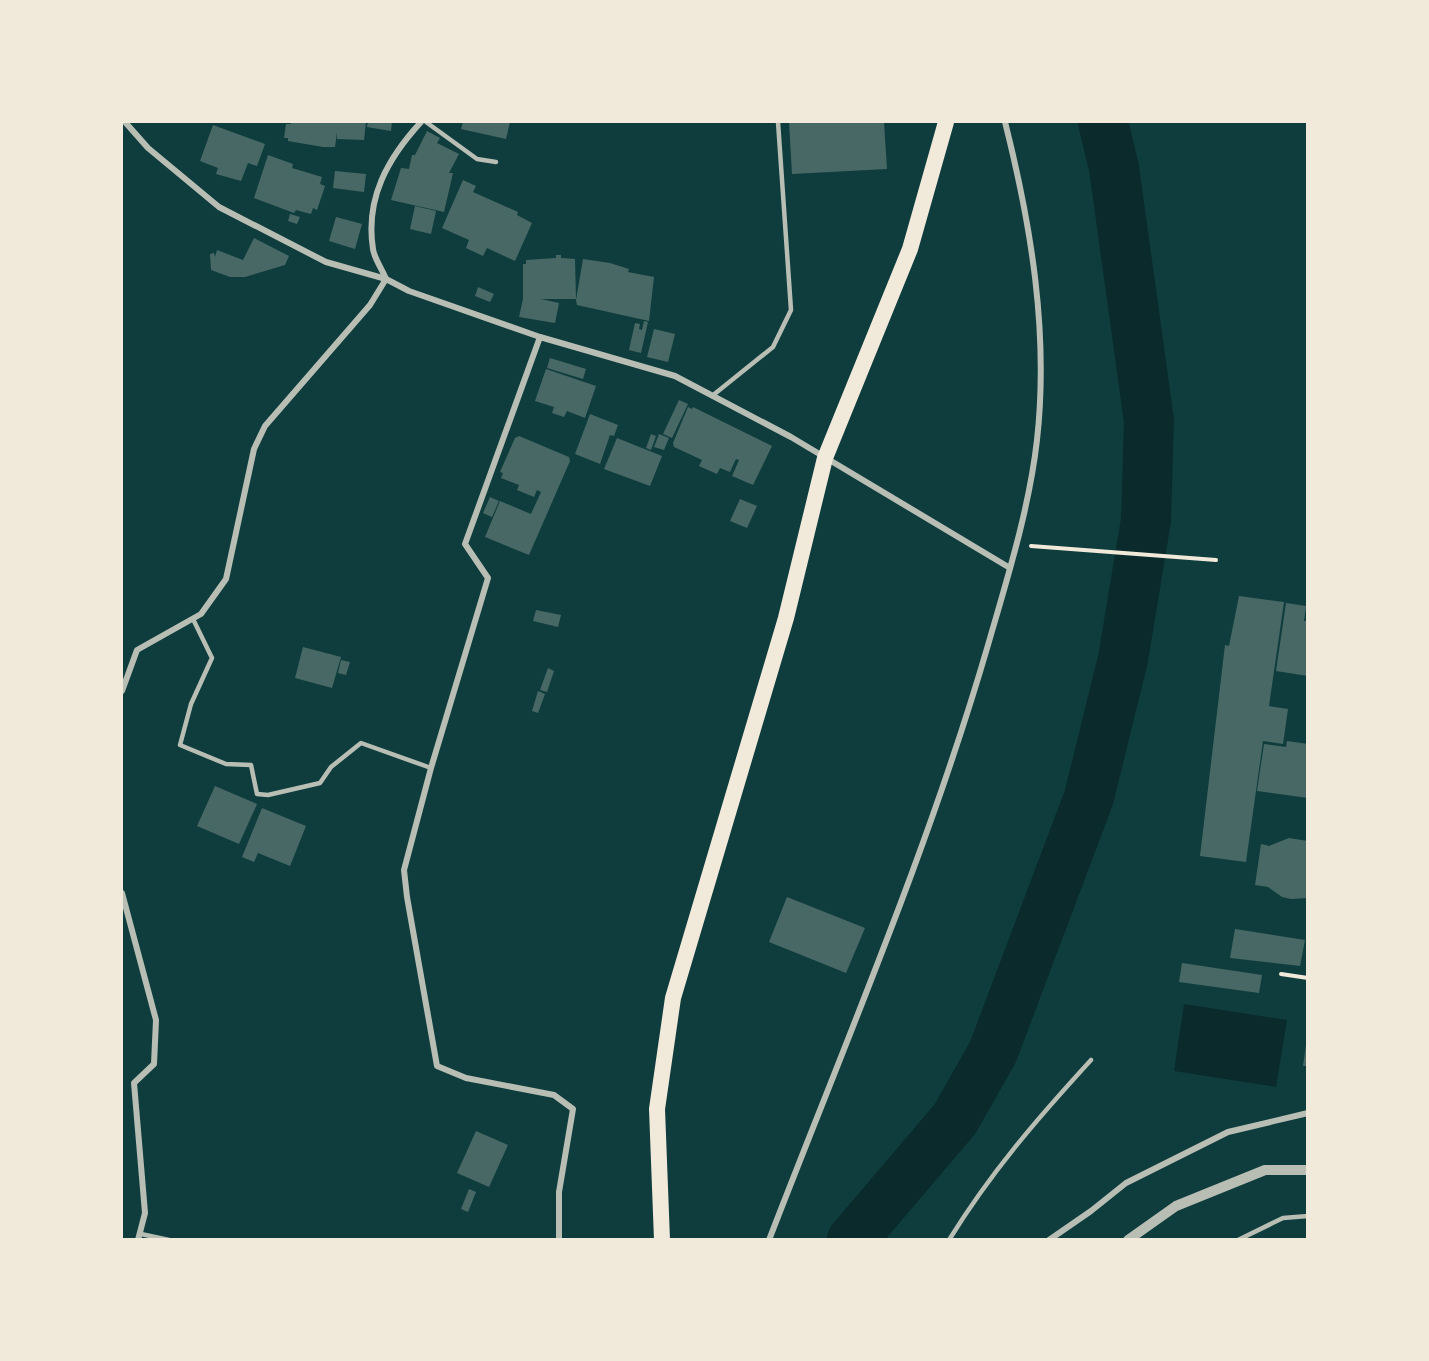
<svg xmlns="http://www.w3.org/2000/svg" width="1429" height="1361" font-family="Mulish,sans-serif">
  <rect width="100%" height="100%" fill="#0f3d3e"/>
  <!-- water -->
  <path fill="#0a2a2b" d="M 1184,1004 L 1287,1020 L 1276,1087 L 1174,1071 Z"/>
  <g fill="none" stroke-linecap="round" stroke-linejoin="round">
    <!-- river -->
    <path stroke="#0a2a2b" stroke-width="50" d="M 852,1240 L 955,1119 L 993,1052 L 1089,797 L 1123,659 L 1146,520 L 1149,421 L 1114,168 L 1103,122"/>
  </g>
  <!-- building -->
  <g fill="#486865">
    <path d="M 291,122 L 366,122 L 364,140 L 337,139 L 337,132 L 335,147 L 323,147 L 288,141 L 288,138 L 284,138 L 286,124 L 291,124 Z"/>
    <path d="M 368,122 L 392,122 L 391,131 L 367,127 Z"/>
    <path d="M 463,122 L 510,122 L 506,139 L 461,129 Z"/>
    <path d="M 789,122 L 884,122 L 887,169 L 792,174 Z"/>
    <path d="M 213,125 L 265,144 L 257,166 L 248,163 L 241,181 L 216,174 L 218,168 L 200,161 Z"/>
    <path d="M 427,131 L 440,138 L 437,143 L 459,154 L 449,173 L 453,173 L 444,212 L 391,200 L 401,168 L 409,169 L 412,155 L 415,155 Z"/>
    <path d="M 268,155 L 293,164 L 292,168 L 322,177 L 320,184 L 325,186 L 317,210 L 313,208 L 311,214 L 296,210 L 294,213 L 254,198 Z"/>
    <path d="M 335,171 L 366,174 L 364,192 L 333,188 Z"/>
    <path d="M 463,180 L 476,186 L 473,192 L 518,212 L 517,215 L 532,223 L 515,261 L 487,248 L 483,256 L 466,248 L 469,240 L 442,228 Z"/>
    <path d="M 415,206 L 436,211 L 431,234 L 410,229 Z"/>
    <path d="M 290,214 L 300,217 L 297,224 L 288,221 Z"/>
    <path d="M 336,217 L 362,224 L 355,249 L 329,241 Z"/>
    <path d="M 254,238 L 289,256 L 285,265 L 245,277 L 230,277 L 211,270 L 210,254 L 214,253 L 215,257 L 217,250 L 243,260 Z"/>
    <path d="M 556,255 L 561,255 L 561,258 L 575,259 L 576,299 L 541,299 L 559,303 L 555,323 L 519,317 L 523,299 L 523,264 L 526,264 L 526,260 L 556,258 Z"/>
    <path d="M 583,259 L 610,263 L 629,269 L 628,272 L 654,277 L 649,321 L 577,305 L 576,300 Z"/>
    <path d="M 478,287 L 494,294 L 490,302 L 475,296 Z"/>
    <path d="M 644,321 L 648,322 L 641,353 L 629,350 L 635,323 L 640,324 L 639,329 L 642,330 Z"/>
    <path d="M 654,329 L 675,334 L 668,362 L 647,357 Z"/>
    <path d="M 550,358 L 586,369 L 583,379 L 547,368 Z"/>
    <path d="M 546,369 L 596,386 L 585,418 L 567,411 L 564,417 L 552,413 L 554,407 L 535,401 Z"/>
    <path d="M 679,400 L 688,404 L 672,438 L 663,434 Z"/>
    <path d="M 688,407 L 692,409 L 693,407 L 772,446 L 753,485 L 732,476 L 739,460 L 736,459 L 730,472 L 720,468 L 717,474 L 699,466 L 702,460 L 674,447 L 673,443 Z"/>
    <path d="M 590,414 L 618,425 L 614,436 L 610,435 L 600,464 L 575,454 Z"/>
    <path d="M 651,434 L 656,436 L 651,450 L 646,448 Z"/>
    <path d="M 659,434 L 669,438 L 664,450 L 654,447 Z"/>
    <path d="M 519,436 L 569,457 L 570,461 L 529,555 L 485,537 L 500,501 L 531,514 L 541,492 L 537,490 L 534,497 L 517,490 L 519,485 L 501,478 L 503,473 L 500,472 L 515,438 Z"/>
    <path d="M 617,438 L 662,456 L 650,486 L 604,469 Z"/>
    <path d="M 490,497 L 499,501 L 492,517 L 483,513 Z"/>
    <path d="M 740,499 L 757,506 L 747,528 L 730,521 Z"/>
    <path d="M 1239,596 L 1284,602 L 1269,706 L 1288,709 L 1283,744 L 1263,741 L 1246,862 L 1200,856 L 1225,645 L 1229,646 Z"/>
    <path d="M 1286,603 L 1306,606 L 1304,621 L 1308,621 L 1308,676 L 1276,671 Z"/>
    <path d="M 536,610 L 561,615 L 558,627 L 533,621 Z"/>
    <path d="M 303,647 L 341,657 L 332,688 L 295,678 Z"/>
    <path d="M 341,660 L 350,662 L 346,675 L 338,673 Z"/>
    <path d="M 548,668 L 554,671 L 547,692 L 540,690 Z"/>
    <path d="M 538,691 L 545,694 L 538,713 L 532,711 Z"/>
    <path d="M 1287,741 L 1308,744 L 1308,798 L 1257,791 L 1264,744 L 1286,747 Z"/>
    <path d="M 215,786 L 257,804 L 239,844 L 197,826 Z"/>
    <path d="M 262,808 L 306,826 L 290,866 L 258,853 L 254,862 L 242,857 Z"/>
    <path d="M 1289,838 L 1308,841 L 1308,898 L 1291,899 L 1282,897 L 1268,887 L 1255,885 L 1261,844 L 1269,846 Z"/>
    <path d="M 787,897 L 865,928 L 846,973 L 769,942 Z"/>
    <path d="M 1235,929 L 1305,940 L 1300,966 L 1230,958 Z"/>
    <path d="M 1182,963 L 1262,975 L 1259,993 L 1179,982 Z"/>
    <path d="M 1306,1045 L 1308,1045 L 1308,1066 L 1303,1066 Z"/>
    <path d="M 476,1131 L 508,1145 L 489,1187 L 457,1173 Z"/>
    <path d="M 469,1189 L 476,1192 L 468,1212 L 461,1209 Z"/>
  </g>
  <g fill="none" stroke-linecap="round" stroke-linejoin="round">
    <!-- path -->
    <g stroke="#f1e9da" stroke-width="4">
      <path d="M 1031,546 L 1216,560"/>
      <path d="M 1281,974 L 1308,978"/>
    </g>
    <!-- service -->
    <g stroke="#b8beb3" stroke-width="4.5">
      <path d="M 426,122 L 477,159 L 496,162"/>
      <path d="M 712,396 L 773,347 L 791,310 L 778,122"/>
      <path d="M 193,619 L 212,658 L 191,704 L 180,745 L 226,764 L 251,765 L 257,794 L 268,795 L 320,783 L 331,767 L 361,743 L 431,768"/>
      <path d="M 141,1234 L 169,1240"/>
      <path d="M 949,1240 C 991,1172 1037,1119 1091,1060"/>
      <path d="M 1238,1240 L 1283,1218 L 1308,1216"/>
    </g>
    <!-- minor -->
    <g stroke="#b8beb3" stroke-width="6">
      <path d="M 125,122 L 148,148 L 219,207 L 326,262 L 386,279 L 409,291 L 540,337 L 675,376 L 791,437 L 1010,568"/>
      <path d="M 386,279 C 382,269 374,258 373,249 C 365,198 388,158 421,122"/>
      <path d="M 540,337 L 465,544 L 488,578 L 431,768 L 404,870 L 407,897 L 437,1066 L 466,1078 L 554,1095 L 573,1109 L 559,1192 L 559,1240"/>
      <path d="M 122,691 L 137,650 L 201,614 L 226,579 L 254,449 L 265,426 L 370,305 L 386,279"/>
      <path d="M 122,893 L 156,1020 L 154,1064 L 134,1083 L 145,1213 L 138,1240"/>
      <path d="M 769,1240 C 845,1043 929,848 988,645 C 1007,579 1029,510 1037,440 C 1049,333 1031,225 1005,122"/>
      <path d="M 1049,1240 L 1091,1211 L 1126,1183 L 1228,1132 L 1308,1113"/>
    </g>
    <!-- tertiary -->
    <path stroke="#b8beb3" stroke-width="10" d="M 1128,1240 L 1176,1206 L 1265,1170 L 1308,1170"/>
    <!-- trunk -->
    <path stroke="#f1e9da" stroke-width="16" d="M 662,1240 L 657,1109 L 673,998 L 786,618 L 825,458 L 910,249 L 946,122"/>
  </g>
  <!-- border -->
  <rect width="1429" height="1361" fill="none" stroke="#f1e9da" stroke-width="246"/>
</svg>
